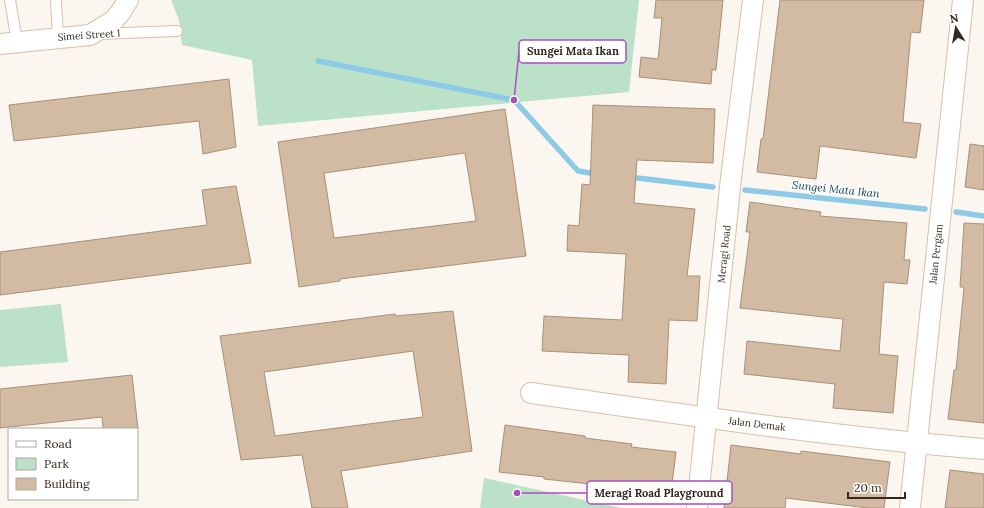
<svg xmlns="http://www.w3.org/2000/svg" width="984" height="508" font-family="Lora,serif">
  <rect width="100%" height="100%" fill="#fcf6f1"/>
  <!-- green -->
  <g fill="#bbe1c9">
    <path d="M 171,0 L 639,0 L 629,92 L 258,126 L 252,60 L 182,45 L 179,20 Z"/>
    <path d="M 61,304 L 68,362 L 0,367 L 0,310 Z"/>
    <path d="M 484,478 L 621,508 L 480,508 Z"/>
  </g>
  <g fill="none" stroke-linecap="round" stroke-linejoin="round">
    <!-- stream -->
    <g stroke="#8ccae5" stroke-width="5.5">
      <path d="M 318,61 L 514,100 L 578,171 L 596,174"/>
      <path d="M 629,177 L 713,187"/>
      <path d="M 745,190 L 925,209"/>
      <path d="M 956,212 L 984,216"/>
    </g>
  </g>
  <!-- building -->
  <g fill="#d3baa2" stroke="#a89078" fill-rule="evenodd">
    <path d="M 656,0 L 723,0 L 716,70 L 712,70 L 711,84 L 639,77 L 641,57 L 658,59 L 662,18 L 654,18 Z"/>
    <path d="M 780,0 L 924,0 L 920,33 L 911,32 L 903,122 L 921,124 L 916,158 L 820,146 L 816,179 L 757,172 L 761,139 L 763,139 Z"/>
    <path d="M 229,79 L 236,147 L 203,154 L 199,121 L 14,141 L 9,105 Z"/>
    <path d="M 593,105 L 715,109 L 713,163 L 637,160 L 634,203 L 695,209 L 687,276 L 700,276 L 697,321 L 669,320 L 666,384 L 628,382 L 629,355 L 542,351 L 544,316 L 622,320 L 626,254 L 567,251 L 568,225 L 579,226 L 582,184 L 590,185 Z"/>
    <path d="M 505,109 L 526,256 L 340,279 L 340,281 L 299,287 L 278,142 ZM 465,153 L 476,221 L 334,238 L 324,173 Z"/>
    <path d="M 970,144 L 984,146 L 984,190 L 965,187 Z"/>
    <path d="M 236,186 L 251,263 L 0,295 L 0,252 L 207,225 L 202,190 Z"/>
    <path d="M 750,202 L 821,212 L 820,216 L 907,223 L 904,260 L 910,260 L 907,284 L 884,282 L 879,354 L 898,356 L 893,413 L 833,408 L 835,384 L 744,374 L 747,341 L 840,351 L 843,319 L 740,308 L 750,232 L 746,232 Z"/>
    <path d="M 964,223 L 984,224 L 984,423 L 948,419 L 954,370 L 956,370 L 964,287 L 960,287 Z"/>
    <path d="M 453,311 L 472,451 L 341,471 L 348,508 L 312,508 L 302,455 L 241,460 L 220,336 L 395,314 L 395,316 ZM 413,351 L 423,417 L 275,436 L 264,372 Z"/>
    <path d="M 132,375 L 138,429 L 103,429 L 102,417 L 0,428 L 0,389 Z"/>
    <path d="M 505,425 L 585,436 L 585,438 L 632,444 L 631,447 L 676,452 L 670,500 L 590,489 L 590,484 L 544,479 L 544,477 L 499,472 Z"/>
    <path d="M 731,445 L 801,454 L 801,451 L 890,462 L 884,508 L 868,508 L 786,498 L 785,508 L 724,508 Z"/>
    <path d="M 950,470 L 984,474 L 984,508 L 945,508 Z"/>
  </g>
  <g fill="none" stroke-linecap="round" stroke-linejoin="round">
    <defs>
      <g id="service">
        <path d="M 10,0 L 17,42"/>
        <path d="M 56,0 L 58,37"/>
        <path d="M 98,34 L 177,31"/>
      </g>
      <g id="minor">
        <path d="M 0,44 L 90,35 L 113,21 L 120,13 L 128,0"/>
        <path d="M 531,393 C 681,414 832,437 984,449"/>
        <path d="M 697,508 L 731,178 L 753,0"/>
        <path d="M 910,508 L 963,0"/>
      </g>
    </defs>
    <!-- service casing -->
    <use href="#service" stroke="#d8bfa6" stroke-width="12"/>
    <!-- minor casing -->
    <use href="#minor" stroke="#d8bfa6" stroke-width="22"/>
    <!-- service -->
    <use href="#service" stroke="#fff" stroke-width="10"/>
    <!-- minor -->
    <use href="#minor" stroke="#fff" stroke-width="20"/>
  </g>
  <g text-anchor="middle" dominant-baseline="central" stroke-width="3" stroke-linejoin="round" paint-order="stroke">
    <!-- street labels -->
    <g font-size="10" fill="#32281e" stroke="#fff">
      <text transform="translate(89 35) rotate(-4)">Simei Street 1</text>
      <text transform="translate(724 254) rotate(-84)">Meragi Road</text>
      <text transform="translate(936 254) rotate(-84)">Jalan Pergam</text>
      <text transform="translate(757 424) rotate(7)">Jalan Demak</text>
    </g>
    <!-- water labels -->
    <g font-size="11" font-style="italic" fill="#0e4357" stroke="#fff">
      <text transform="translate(836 189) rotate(6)">Sungei Mata Ikan</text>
    </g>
  </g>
  <!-- callouts -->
  <path fill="none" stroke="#a650be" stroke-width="1.5" d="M514 100L519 51M517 493L587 493"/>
  <g fill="#a650be" stroke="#fff" stroke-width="1.5">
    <circle cx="514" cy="100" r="4"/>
    <circle cx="517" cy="493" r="4"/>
  </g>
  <g fill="#fff" stroke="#a650be" stroke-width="1.5">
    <rect x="519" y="40" width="107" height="23" rx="4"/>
    <rect x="587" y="481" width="145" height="23" rx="4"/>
  </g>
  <g font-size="11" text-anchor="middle" font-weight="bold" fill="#32281e">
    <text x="573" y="55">Sungei Mata Ikan</text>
    <text x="659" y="497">Meragi Road Playground</text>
  </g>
  <!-- legend -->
  <rect x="8" y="428" width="130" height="72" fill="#ffffff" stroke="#ada9a5"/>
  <rect x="16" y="441" width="20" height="6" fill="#ffffff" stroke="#ada9a5"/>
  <text x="44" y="448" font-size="12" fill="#32281e">Road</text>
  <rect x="16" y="458" width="20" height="12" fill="#bbe1c9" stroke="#ada9a5"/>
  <text x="44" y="468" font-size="12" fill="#32281e">Park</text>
  <rect x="16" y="478" width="20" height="12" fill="#d3baa2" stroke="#ada9a5"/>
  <text x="44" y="488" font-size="12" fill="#32281e">Building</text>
  <!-- north arrow -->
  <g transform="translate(956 28) rotate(349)" stroke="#ffffff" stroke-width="3" paint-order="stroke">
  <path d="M0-3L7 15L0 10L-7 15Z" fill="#32281e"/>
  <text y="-6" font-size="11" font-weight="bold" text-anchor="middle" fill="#32281e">N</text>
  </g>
  <!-- scale -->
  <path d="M848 492v6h57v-6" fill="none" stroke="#32281e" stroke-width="2"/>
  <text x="854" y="492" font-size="12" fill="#32281e" stroke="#ffffff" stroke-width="3" paint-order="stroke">20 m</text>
</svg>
